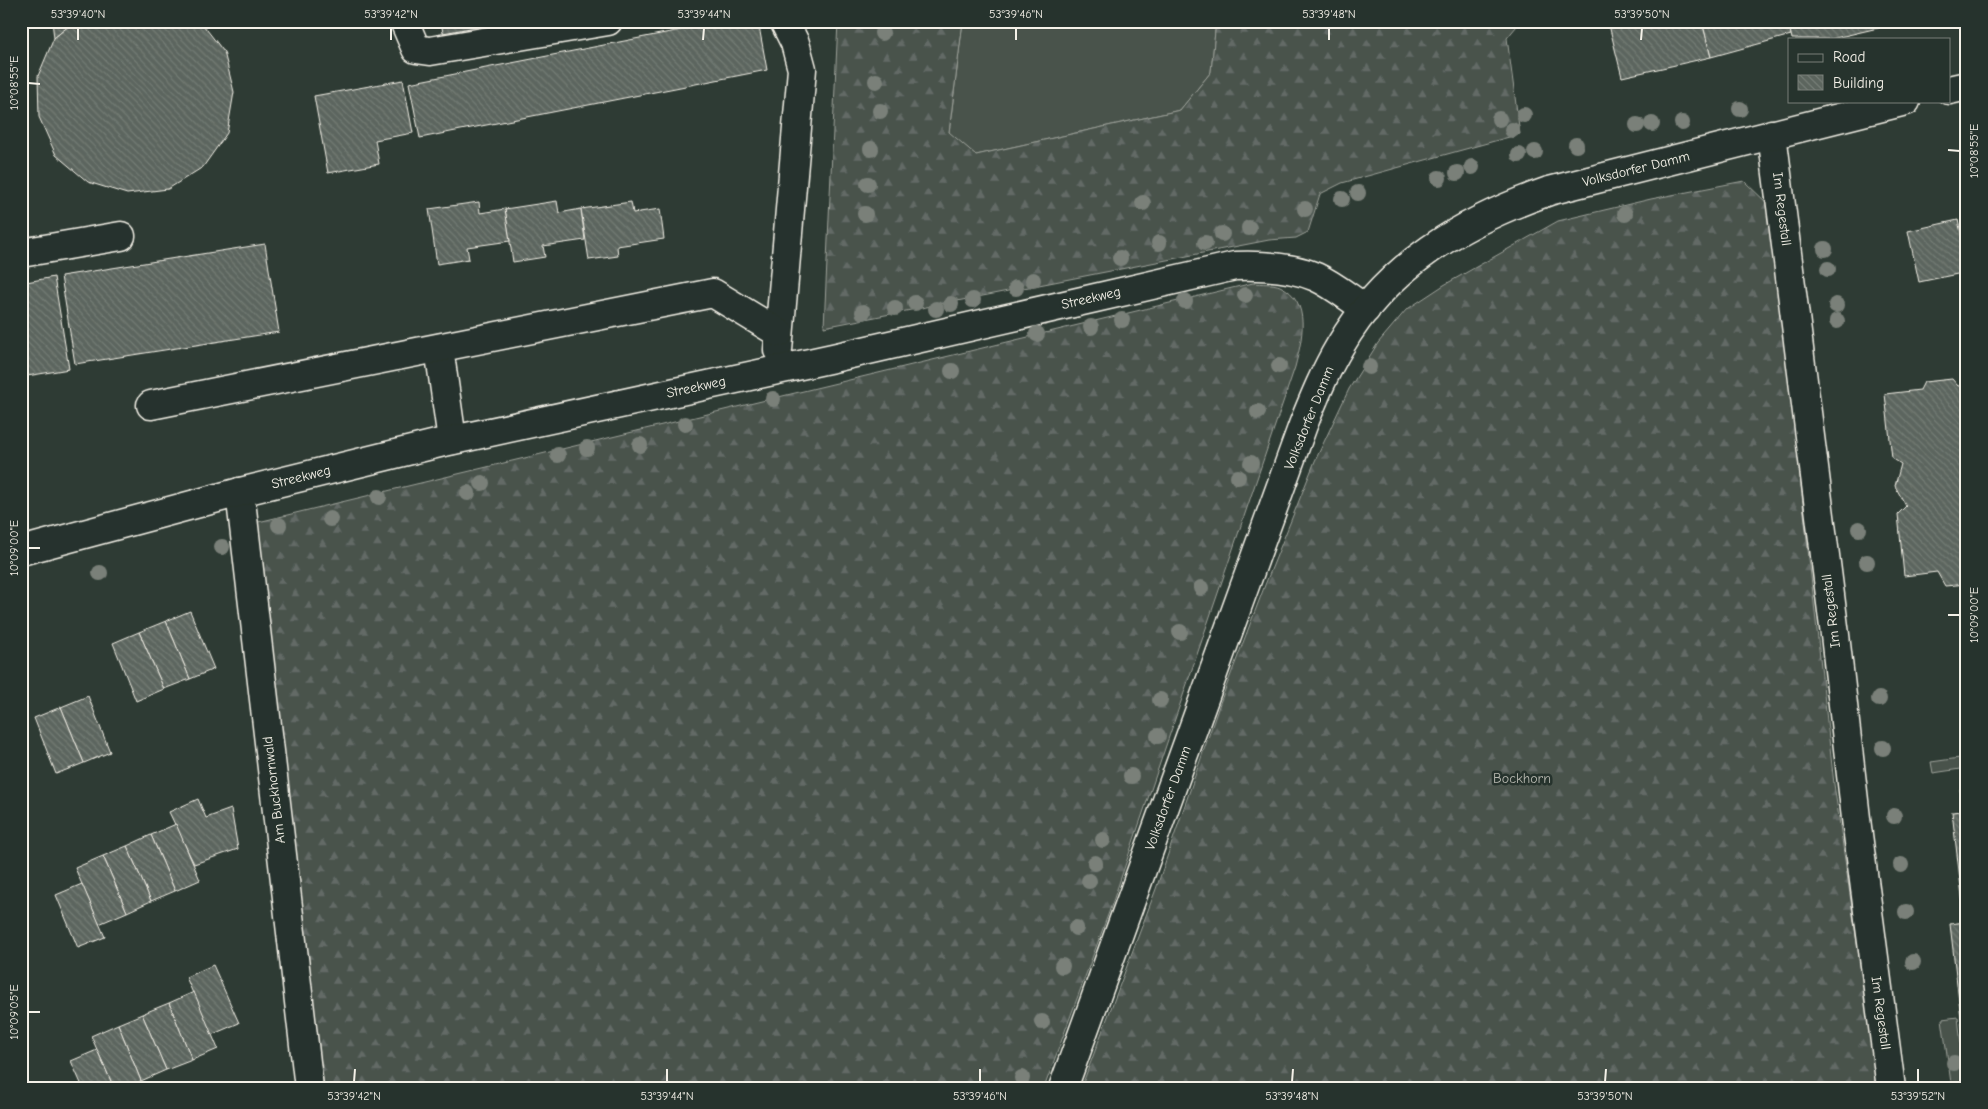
<svg xmlns="http://www.w3.org/2000/svg" width="1988" height="1109" font-family="'Comic Neue',sans-serif">
  <defs>
    <pattern id="forest-firs" width="22" height="20" patternUnits="userSpaceOnUse" patternTransform="scale(1.25)"><rect width="22" height="20" fill="#48524c"/><path d="M5 1l3.5 6h-7zM16 11l3.5 6h-7z" fill="#636b66"/></pattern>
    <pattern id="building-back-hatch" width="6" height="6" patternUnits="userSpaceOnUse" patternTransform="scale(1.25)"><rect width="6" height="6" fill="#5c655e"/><path d="M-1 5l2 2M0 0l6 6M5-1l2 2" fill="none" stroke="#747c75"/></pattern>
  </defs>
  <rect width="100%" height="100%" fill="#2e3b34"/>
  <filter id="ink" filterUnits="userSpaceOnUse"><feTurbulence type="fractalNoise" baseFrequency=".02" numOctaves="2"/><feDisplacementMap in="SourceGraphic" scale="10" xChannelSelector="R" yChannelSelector="G"/><feConvolveMatrix kernelMatrix="1 2 1 2 8 2 1 2 1" color-interpolation-filters="sRGB"/></filter>
  <g filter="url(#ink)">
    <!-- grass -->
    <g fill="#48524c" stroke="#9ea29a">
      <path d="M 963,21 L 1216,21 L 1211,72 L 1180,110 L 976,155 L 949,133 Z"/>
      <path d="M 1967,757 L 1967,768 L 1933,773 L 1931,762 Z"/>
      <path d="M 1958,1017 L 1965,1081 L 1951,1083 L 1942,1019 Z"/>
    </g>
    <!-- forest -->
    <g fill="url(#forest-firs)" stroke="#9ea29a">
      <path d="M 838,21 L 963,21 L 949,132 L 976,155 L 1180,110 L 1211,72 L 1216,21 L 1521,21 L 1507,38 L 1520,134 L 1342,183 L 1320,194 L 1308,232 L 1296,238 L 1269,240 L 824,327 Z"/>
      <path d="M 1744,181 L 1770,206 L 1834,784 L 1878,1088 L 1081,1088 L 1156,889 L 1220,703 L 1265,585 L 1315,461 L 1349,389 L 1378,343 L 1406,310 L 1444,285 L 1558,221 L 1651,199 Z"/>
      <path d="M 1253,283 C 1261,284 1273,283 1280,286 C 1312,301 1302,340 1295,367 L 1112,904 L 1044,1088 L 324,1088 L 254,523 Z"/>
    </g>
    <!-- building -->
    <g fill="url(#building-back-hatch)" stroke="#f4f1e8">
      <path d="M 52,21 L 75,21 L 54,38 Z"/>
      <path d="M 75,21 L 200,21 L 224,52 L 234,92 L 227,133 L 203,167 L 168,189 L 127,194 L 88,182 L 56,155 L 39,117 L 38,76 L 54,38 Z"/>
      <path d="M 441,21 L 475,21 L 476,27 L 443,33 Z"/>
      <path d="M 727,21 L 758,21 L 767,70 L 420,138 L 409,83 Z"/>
      <path d="M 1608,21 L 1702,21 L 1711,57 L 1622,77 Z"/>
      <path d="M 1702,21 L 1788,21 L 1791,35 L 1711,57 Z"/>
      <path d="M 1788,21 L 1876,21 L 1878,28 L 1831,39 L 1792,39 Z"/>
      <path d="M 1876,21 L 1904,21 L 1878,28 Z"/>
      <path d="M 403,80 L 413,133 L 375,140 L 379,164 L 328,173 L 314,96 Z"/>
      <path d="M 557,201 L 559,213 L 581,209 L 585,240 L 543,246 L 545,257 L 513,262 L 505,209 Z"/>
      <path d="M 479,202 L 480,213 L 505,209 L 510,241 L 467,247 L 469,259 L 437,264 L 429,209 Z"/>
      <path d="M 631,202 L 633,213 L 660,209 L 664,239 L 617,246 L 618,256 L 589,260 L 581,209 Z"/>
      <path d="M 1958,220 L 1967,259 L 1967,272 L 1919,282 L 1908,231 Z"/>
      <path d="M 265,244 L 279,332 L 75,364 L 61,276 Z"/>
      <path d="M 54,277 L 69,369 L 21,377 L 21,283 Z"/>
      <path d="M 1952,379 L 1958,386 L 1967,385 L 1967,584 L 1945,586 L 1937,572 L 1904,576 L 1898,514 L 1906,506 L 1895,486 L 1901,464 L 1892,458 L 1885,394 L 1920,390 L 1924,382 Z"/>
      <path d="M 190,611 L 214,669 L 190,679 L 166,621 Z"/>
      <path d="M 166,621 L 190,679 L 164,689 L 139,632 Z"/>
      <path d="M 139,632 L 164,689 L 136,701 L 113,643 Z"/>
      <path d="M 88,696 L 110,752 L 84,763 L 61,707 Z"/>
      <path d="M 61,707 L 84,763 L 56,774 L 34,718 Z"/>
      <path d="M 1967,788 L 1967,1069 L 1950,924 L 1965,922 L 1952,812 L 1963,811 L 1960,789 Z"/>
      <path d="M 198,799 L 206,818 L 231,809 L 238,849 L 194,864 L 169,812 Z"/>
      <path d="M 176,824 L 200,880 L 175,891 L 151,835 Z"/>
      <path d="M 151,835 L 175,891 L 151,901 L 127,846 Z"/>
      <path d="M 127,846 L 151,901 L 127,912 L 103,856 Z"/>
      <path d="M 103,856 L 127,912 L 99,924 L 75,868 Z"/>
      <path d="M 82,884 L 105,937 L 78,948 L 56,895 Z"/>
      <path d="M 213,965 L 239,1023 L 211,1035 L 186,977 Z"/>
      <path d="M 194,992 L 218,1049 L 192,1060 L 169,1003 Z"/>
      <path d="M 169,1003 L 192,1060 L 166,1070 L 142,1014 Z"/>
      <path d="M 142,1014 L 166,1070 L 141,1081 L 118,1024 Z"/>
      <path d="M 118,1024 L 141,1081 L 126,1088 L 114,1088 L 91,1036 Z"/>
      <path d="M 97,1050 L 114,1088 L 83,1088 L 71,1061 Z"/>
    </g>
    <g fill="none" stroke-linecap="round" stroke-linejoin="round">
      <defs>
        <g id="minor">
          <path d="M 404,21 L 416,49 L 430,51 L 608,21"/>
          <path d="M 1772,134 L 1835,635 L 1857,827 L 1891,1088"/>
          <path d="M 21,253 L 121,236"/>
          <path d="M 439,348 L 452,440"/>
          <path d="M 778,350 L 802,69 L 795,43 L 784,21"/>
          <path d="M 151,405 L 713,293 L 779,333"/>
          <path d="M 240,492 L 309,1088"/>
          <path d="M 21,551 L 240,492 L 444,442 L 833,358 L 1235,266 C 1262,265 1291,266 1316,277 C 1334,285 1350,299 1366,309"/>
        </g>
        <g id="major">
          <path d="M 1949,90 L 1967,86"/>
          <path d="M 1063,1088 L 1303,425 C 1314,398 1325,371 1340,346 C 1387,265 1463,221 1549,191 L 1906,101"/>
        </g>
      </defs>
      <!-- minor casing -->
      <use href="#minor" stroke="#f4f1e8" stroke-width="31"/>
      <!-- major casing -->
      <use href="#major" stroke="#f4f1e8" stroke-width="31"/>
      <!-- minor -->
      <use href="#minor" stroke="#26332d" stroke-width="28"/>
      <!-- major -->
      <use href="#major" stroke="#26332d" stroke-width="28"/>
    </g>
    <!-- trees -->
    <g fill="#7a8079">
      <circle cx="882" cy="33" r="8"/>
      <circle cx="876" cy="81" r="8"/>
      <circle cx="1740" cy="109" r="8"/>
      <circle cx="880" cy="111" r="8"/>
      <circle cx="1524" cy="115" r="8"/>
      <circle cx="1499" cy="119" r="8"/>
      <circle cx="1682" cy="123" r="8"/>
      <circle cx="1652" cy="124" r="8"/>
      <circle cx="1637" cy="125" r="8"/>
      <circle cx="1512" cy="130" r="8"/>
      <circle cx="1576" cy="145" r="8"/>
      <circle cx="871" cy="149" r="8"/>
      <circle cx="1535" cy="152" r="8"/>
      <circle cx="1519" cy="155" r="8"/>
      <circle cx="1472" cy="167" r="8"/>
      <circle cx="1457" cy="173" r="8"/>
      <circle cx="1439" cy="178" r="8"/>
      <circle cx="868" cy="184" r="8"/>
      <circle cx="1358" cy="193" r="8"/>
      <circle cx="1342" cy="199" r="8"/>
      <circle cx="1143" cy="203" r="8"/>
      <circle cx="1305" cy="209" r="8"/>
      <circle cx="865" cy="214" r="8"/>
      <circle cx="1625" cy="214" r="8"/>
      <circle cx="1249" cy="228" r="8"/>
      <circle cx="1222" cy="234" r="8"/>
      <circle cx="1159" cy="243" r="8"/>
      <circle cx="1205" cy="243" r="8"/>
      <circle cx="1825" cy="249" r="8"/>
      <circle cx="1120" cy="258" r="8"/>
      <circle cx="1828" cy="269" r="8"/>
      <circle cx="1033" cy="280" r="8"/>
      <circle cx="1016" cy="288" r="8"/>
      <circle cx="1245" cy="295" r="8"/>
      <circle cx="973" cy="300" r="8"/>
      <circle cx="1185" cy="301" r="8"/>
      <circle cx="915" cy="303" r="8"/>
      <circle cx="951" cy="304" r="8"/>
      <circle cx="1836" cy="305" r="8"/>
      <circle cx="895" cy="308" r="8"/>
      <circle cx="936" cy="309" r="8"/>
      <circle cx="863" cy="312" r="8"/>
      <circle cx="1122" cy="320" r="8"/>
      <circle cx="1837" cy="321" r="8"/>
      <circle cx="1091" cy="327" r="8"/>
      <circle cx="1037" cy="334" r="8"/>
      <circle cx="1279" cy="366" r="8"/>
      <circle cx="1369" cy="367" r="8"/>
      <circle cx="952" cy="371" r="8"/>
      <circle cx="773" cy="399" r="8"/>
      <circle cx="1258" cy="412" r="8"/>
      <circle cx="685" cy="424" r="8"/>
      <circle cx="640" cy="445" r="8"/>
      <circle cx="587" cy="448" r="8"/>
      <circle cx="558" cy="455" r="8"/>
      <circle cx="1251" cy="463" r="8"/>
      <circle cx="1238" cy="477" r="8"/>
      <circle cx="482" cy="483" r="8"/>
      <circle cx="468" cy="493" r="8"/>
      <circle cx="379" cy="497" r="8"/>
      <circle cx="330" cy="519" r="8"/>
      <circle cx="279" cy="525" r="8"/>
      <circle cx="1859" cy="529" r="8"/>
      <circle cx="222" cy="547" r="8"/>
      <circle cx="1867" cy="562" r="8"/>
      <circle cx="100" cy="573" r="8"/>
      <circle cx="1201" cy="588" r="8"/>
      <circle cx="1180" cy="632" r="8"/>
      <circle cx="1879" cy="699" r="8"/>
      <circle cx="1160" cy="700" r="8"/>
      <circle cx="1158" cy="736" r="8"/>
      <circle cx="1883" cy="748" r="8"/>
      <circle cx="1131" cy="776" r="8"/>
      <circle cx="1894" cy="816" r="8"/>
      <circle cx="1103" cy="840" r="8"/>
      <circle cx="1095" cy="863" r="8"/>
      <circle cx="1901" cy="865" r="8"/>
      <circle cx="1089" cy="881" r="8"/>
      <circle cx="1906" cy="912" r="8"/>
      <circle cx="1076" cy="928" r="8"/>
      <circle cx="1913" cy="962" r="8"/>
      <circle cx="1062" cy="966" r="8"/>
      <circle cx="1042" cy="1022" r="8"/>
      <circle cx="1954" cy="1063" r="8"/>
      <circle cx="1022" cy="1078" r="8"/>
    </g>
  </g>
  <!-- ticks -->
  <path fill="none" stroke="#f4f1e8" stroke-width="2" d="M 78,40 L 78,28M 391,40 L 391,28M 703,40 L 704,28M 1016,40 L 1016,28M 1329,40 L 1329,28M 1641,40 L 1642,28M 28,83 L 40,84M 1948,150 L 1960,151M 28,548 L 40,548M 1948,615 L 1960,615M 28,1012 L 40,1012M 354,1082 L 355,1069M 667,1082 L 667,1069M 980,1082 L 980,1069M 1292,1082 L 1293,1069M 1605,1082 L 1606,1069M 1918,1082 L 1918,1069"/>
  <g text-anchor="middle" dominant-baseline="central" stroke-width="5" stroke-linejoin="round" paint-order="stroke">
    <!-- street labels -->
    <g font-size="14" fill="#f4f1e8" stroke="#26332d">
      <text transform="translate(1636 169) rotate(-14)">Volksdorfer Damm</text>
      <text transform="translate(1782 209) rotate(83)">Im Regestall</text>
      <text transform="translate(1091 298) rotate(-13)">Streekweg</text>
      <text transform="translate(696 387) rotate(-12)">Streekweg</text>
      <text transform="translate(1309 418) rotate(-68)">Volksdorfer Damm</text>
      <text transform="translate(301 477) rotate(-14)">Streekweg</text>
      <text transform="translate(1831 611) rotate(-97)">Im Regestall</text>
      <text transform="translate(274 790) rotate(-97)">Am Buckhornwald</text>
      <text transform="translate(1168 798) rotate(-70)">Volksdorfer Damm</text>
      <text transform="translate(1881 1013) rotate(82)">Im Regestall</text>
    </g>
    <!-- park labels -->
    <g font-size="14" fill="#b8b9b1" stroke="#26332d">
      <text x="1522" y="778">Bockhorn</text>
    </g>
  </g>
  <!-- margin -->
  <rect width="1988" height="1109" fill="none" stroke="#26332d" stroke-width="55"/>
  <!-- legend -->
  <rect x="1788" y="38" width="162" height="65" fill="#26332d" stroke="#787f78"/>
  <rect x="1798" y="54" width="25" height="8" fill="#26332d" stroke="#787f78"/>
  <text x="1833" y="62" font-size="15" fill="#f4f1e8">Road</text>
  <rect x="1798" y="75" width="25" height="15" fill="url(#building-back-hatch)" stroke="#787f78"/>
  <text x="1833" y="88" font-size="15" fill="#f4f1e8">Building</text>
  <rect x="28" y="28" width="1932" height="1054" fill="none" stroke="#f4f1e8" stroke-width="2"/>
  <g font-size="12" text-anchor="middle" fill="#f4f1e8">
    <text x="78" y="18">53°39'40"N</text>
    <text x="391" y="18">53°39'42"N</text>
    <text x="704" y="18">53°39'44"N</text>
    <text x="1016" y="18">53°39'46"N</text>
    <text x="1329" y="18">53°39'48"N</text>
    <text x="1642" y="18">53°39'50"N</text>
    <text transform="translate(14 83) rotate(-90)" y="4">10°08'55"E</text>
    <text transform="translate(1974 151) rotate(-90)" y="4">10°08'55"E</text>
    <text transform="translate(14 548) rotate(-90)" y="4">10°09'00"E</text>
    <text transform="translate(1974 615) rotate(-90)" y="4">10°09'00"E</text>
    <text transform="translate(14 1012) rotate(-90)" y="4">10°09'05"E</text>
    <text x="354" y="1100">53°39'42"N</text>
    <text x="667" y="1100">53°39'44"N</text>
    <text x="980" y="1100">53°39'46"N</text>
    <text x="1292" y="1100">53°39'48"N</text>
    <text x="1605" y="1100">53°39'50"N</text>
    <text x="1918" y="1100">53°39'52"N</text>
  </g>
</svg>
